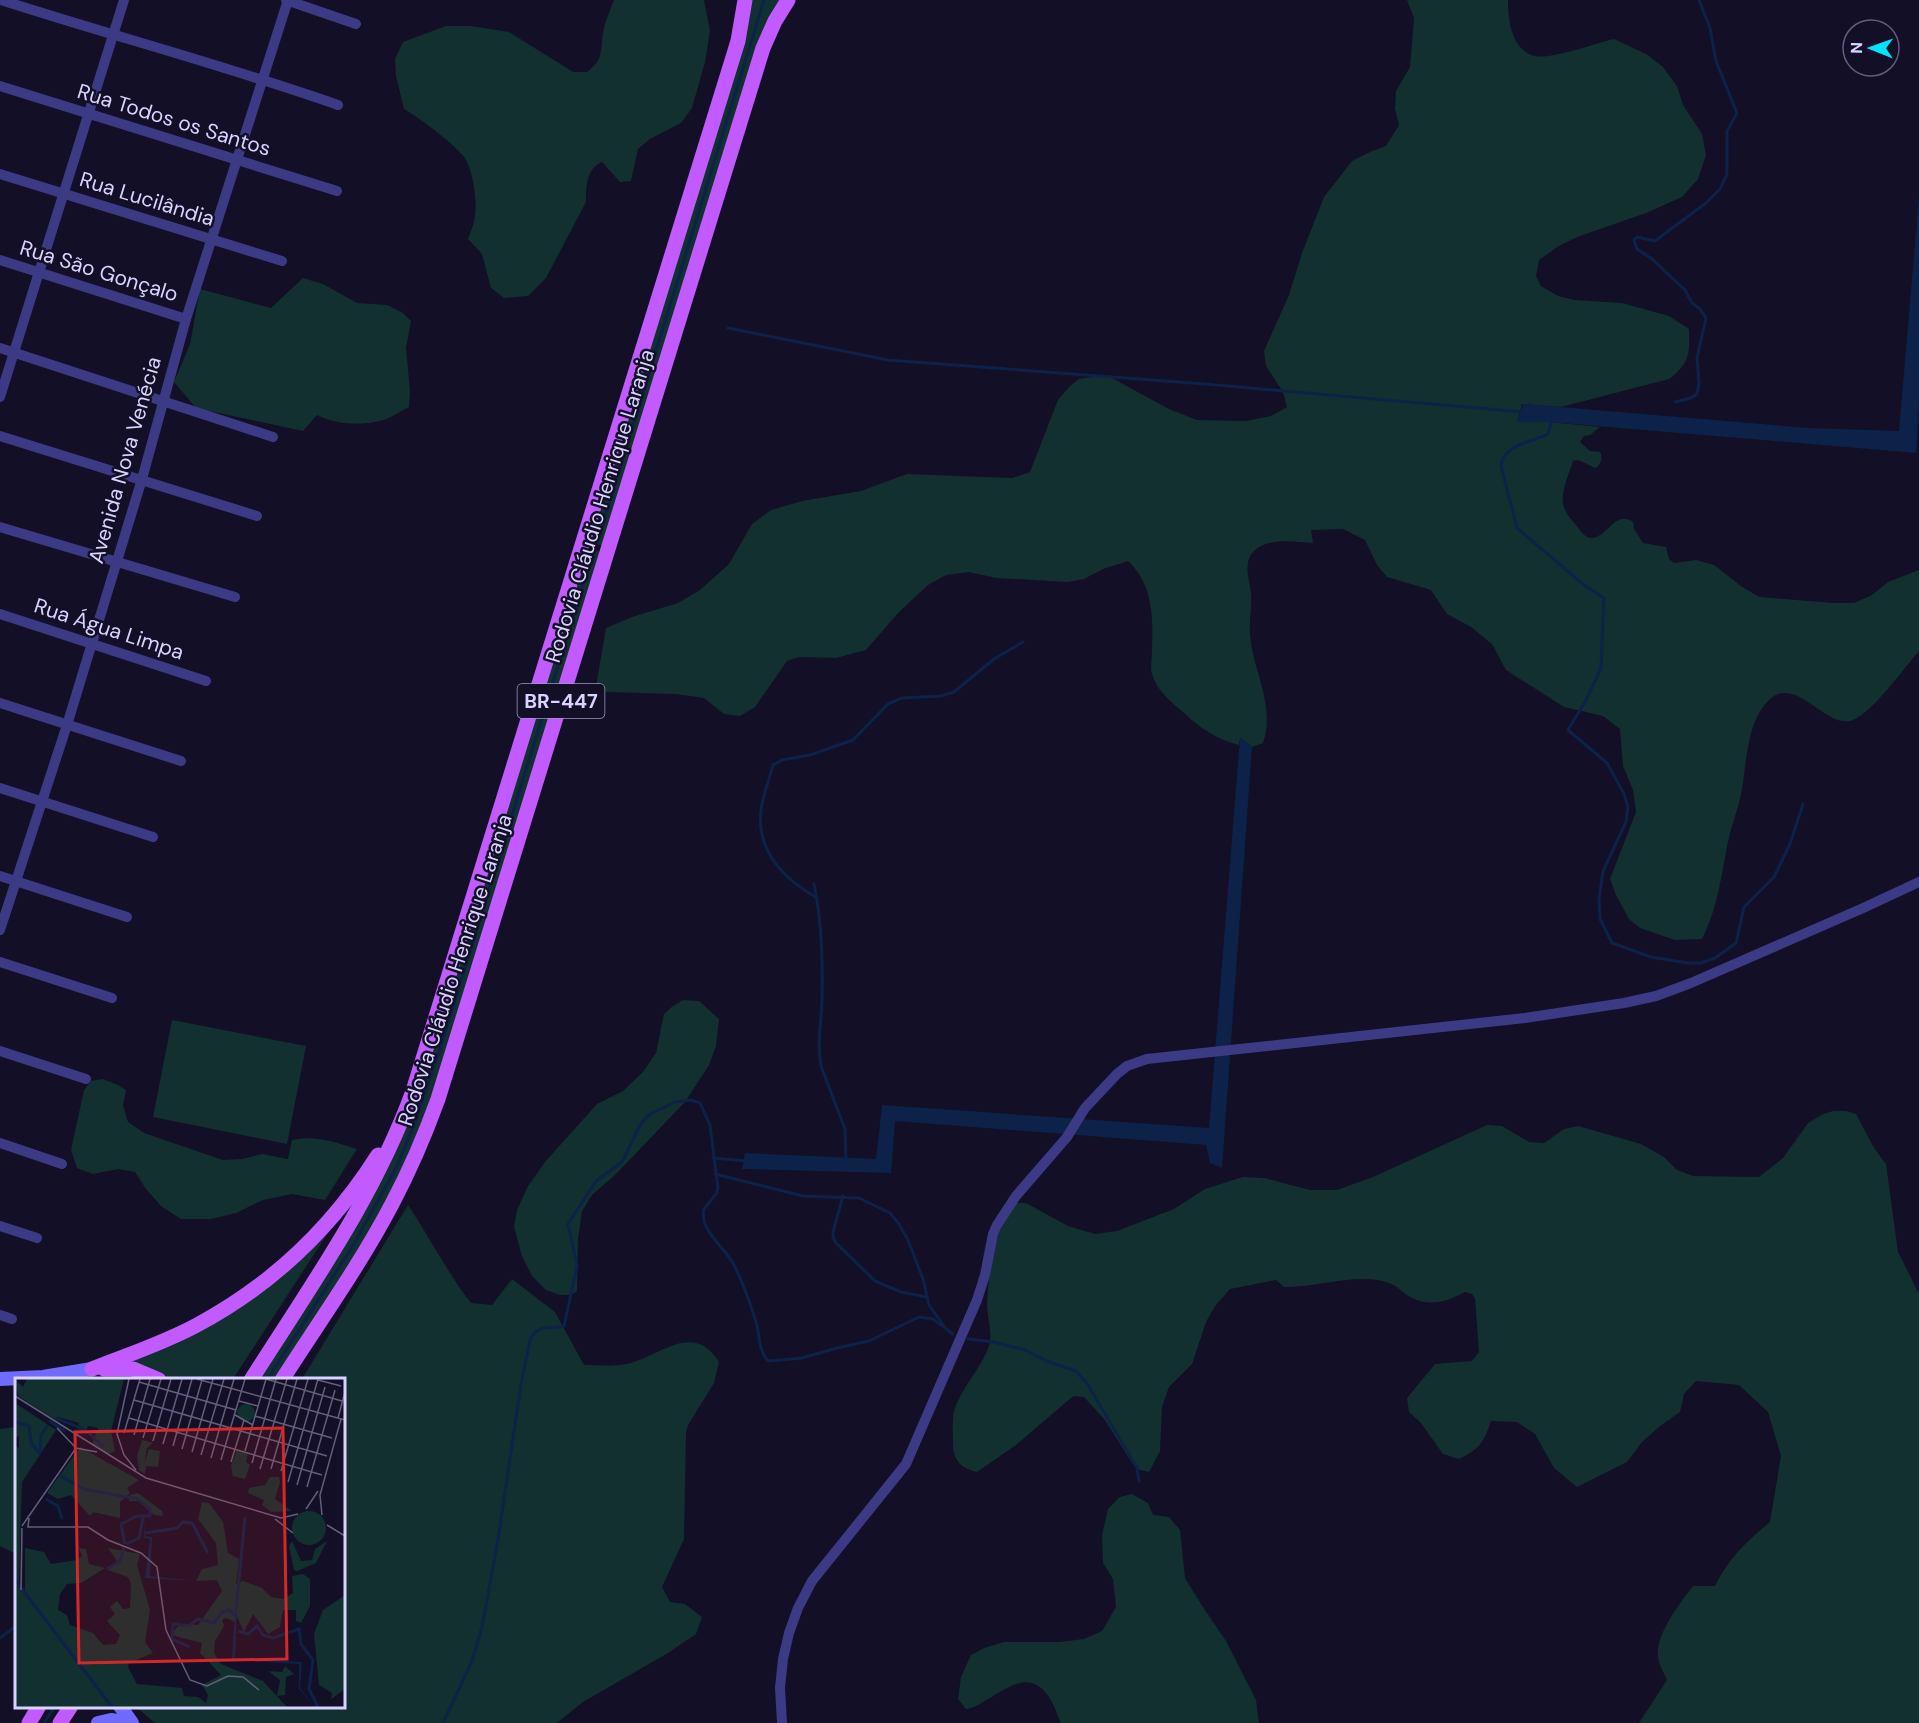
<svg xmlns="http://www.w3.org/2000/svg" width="1919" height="1723" font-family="'DM Sans',sans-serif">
  <rect width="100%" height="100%" fill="#130f26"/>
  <!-- green -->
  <g fill="#12302f">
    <path d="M 614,0 L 704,0 L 710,31 L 705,62 L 692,108 L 681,123 L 650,139 L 638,149 L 631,181 L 620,182 L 602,162 C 586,169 586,187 586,202 L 546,278 L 528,296 L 504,298 L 491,288 L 482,254 L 468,239 C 470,233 473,227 474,221 C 478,205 474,175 466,160 C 459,147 418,117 404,109 L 396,76 L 395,59 L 403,42 L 446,26 L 471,26 L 509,32 L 573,72 L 587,72 C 604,59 600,52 603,33 C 605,22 610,10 614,0 Z"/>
    <path d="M 751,0 L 780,0 L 603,546 L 589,542 Z"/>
    <path d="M 1407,0 L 1508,0 C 1508,20 1511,50 1535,56 C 1550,60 1596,43 1614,39 L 1646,54 L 1663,67 L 1677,86 L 1683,105 L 1702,134 L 1706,155 L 1698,179 L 1682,197 L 1646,213 L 1577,237 L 1559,246 L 1539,260 L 1536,276 L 1541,286 L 1558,296 L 1574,300 L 1622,303 L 1669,316 L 1689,329 C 1690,355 1689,364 1669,379 L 1561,407 L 1522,404 L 1517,422 L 1549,422 L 1600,427 L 1590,435 L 1584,436 L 1580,442 L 1590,451 L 1600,452 C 1603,458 1601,464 1596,468 C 1588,466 1580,458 1573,461 C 1569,475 1558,496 1565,510 C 1568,517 1575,523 1579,529 C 1583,534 1587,539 1594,538 C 1608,534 1617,510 1633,522 L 1634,529 L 1643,543 L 1666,547 L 1669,559 L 1674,563 L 1696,560 L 1714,565 L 1741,586 L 1759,597 L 1833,603 L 1854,603 L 1872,595 L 1888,582 L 1919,570 L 1919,651 C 1904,668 1873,712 1853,720 C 1826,730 1797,675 1770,699 C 1746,721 1747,764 1741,794 C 1738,810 1731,826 1728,842 C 1721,876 1718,908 1702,939 L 1675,940 L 1640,928 L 1629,919 L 1616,895 L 1610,879 L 1636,812 L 1633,790 L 1623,766 L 1620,729 L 1603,716 L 1564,707 L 1506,670 L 1492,644 L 1471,627 L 1447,614 L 1431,590 L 1387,577 L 1377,565 L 1365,540 L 1343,529 L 1311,530 L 1313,543 C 1296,542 1275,538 1259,547 C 1241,558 1249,577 1251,593 C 1252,607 1249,621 1250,635 C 1253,671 1276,707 1263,743 L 1252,747 L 1240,738 L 1239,745 C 1218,740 1200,728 1184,713 C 1171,702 1157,691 1152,674 C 1150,668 1152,659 1152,651 C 1153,618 1154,586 1128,561 L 1103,569 L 1084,579 L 1068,582 L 996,578 L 969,572 L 946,575 L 928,585 L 898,613 L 866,650 L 836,658 L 799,657 L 787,661 L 755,707 L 740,716 L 724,714 L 704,698 L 676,694 L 607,692 L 596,686 L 606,628 L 632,617 L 678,603 L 700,590 L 729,564 L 752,524 L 771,510 L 802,501 L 861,491 L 907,474 L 1012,478 L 1030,472 L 1058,400 L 1070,386 L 1079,379 L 1093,377 L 1110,377 L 1169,409 L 1197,420 L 1246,421 L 1271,416 L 1287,407 L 1283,392 L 1266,366 L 1264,351 L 1289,295 L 1302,253 L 1324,197 L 1352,161 L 1370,152 L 1386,146 L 1399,125 L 1395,109 L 1396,91 L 1410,67 L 1414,18 Z"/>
    <path d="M 303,278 L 323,284 L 357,303 L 387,305 L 403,313 L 411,321 L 406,348 L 410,391 L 409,407 C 401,411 392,417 384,420 C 363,426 336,425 317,415 L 303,431 L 196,408 L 174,382 L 190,344 L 200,289 L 271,308 Z"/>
    <path d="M 587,548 L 601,552 L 433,1097 L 387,1202 L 277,1379 L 258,1380 L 374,1195 Z"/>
    <path d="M 683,1000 L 699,1001 L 719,1019 L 716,1046 L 709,1065 L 685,1102 L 615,1175 L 592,1195 L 582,1211 L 578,1239 L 577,1291 L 571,1295 L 560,1295 L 546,1290 L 532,1276 L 522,1256 L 514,1227 L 517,1210 L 528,1186 L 545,1162 L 597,1104 L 623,1091 L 643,1072 L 656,1053 L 664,1014 L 673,1006 Z"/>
    <path d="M 172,1020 L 306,1046 L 287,1144 L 153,1117 Z"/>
    <path d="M 103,1079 L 118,1085 L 126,1090 L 123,1105 L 128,1122 L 144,1133 L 223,1160 L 242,1159 L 262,1154 L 288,1159 L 292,1140 C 316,1135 334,1142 357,1149 L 325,1200 L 292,1194 L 263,1200 L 236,1213 L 211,1219 L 181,1219 L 161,1206 L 146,1189 L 135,1172 L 118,1169 L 93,1174 L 77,1168 L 71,1150 L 84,1090 L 91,1081 Z"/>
    <path d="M 1833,1111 L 1846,1111 L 1856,1114 L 1874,1148 L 1886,1164 L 1898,1252 L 1919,1294 L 1919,1723 L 1639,1723 L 1667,1680 C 1664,1673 1659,1665 1658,1657 C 1655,1635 1680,1603 1693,1586 L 1715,1586 C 1728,1559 1747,1541 1770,1522 L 1781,1456 L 1768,1412 L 1739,1385 L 1696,1381 L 1684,1394 L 1680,1412 L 1660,1426 L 1642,1442 L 1627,1462 L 1577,1487 L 1554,1468 L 1535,1434 L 1517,1422 L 1491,1421 C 1484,1443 1479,1449 1459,1459 L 1443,1454 L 1421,1423 L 1409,1412 L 1407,1398 L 1435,1364 L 1472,1361 L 1479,1352 L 1475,1299 L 1472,1294 L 1465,1292 C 1448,1301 1431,1307 1412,1298 C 1404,1294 1398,1286 1389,1283 C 1356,1272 1318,1288 1284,1287 L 1276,1280 L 1230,1289 L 1215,1306 L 1206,1322 L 1192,1364 L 1169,1387 L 1162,1407 L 1160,1451 L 1149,1472 L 1140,1470 L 1132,1463 L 1105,1420 L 1084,1397 L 1074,1396 L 1065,1403 L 1016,1445 L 977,1472 C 961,1469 953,1460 953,1444 C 953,1434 952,1421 954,1411 C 961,1388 982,1367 989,1346 C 993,1333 987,1318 987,1304 C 988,1275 995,1226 1015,1203 L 1026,1203 L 1068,1226 L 1095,1234 L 1117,1231 L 1174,1209 L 1205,1189 L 1243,1177 L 1264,1178 L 1310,1190 L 1337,1190 L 1373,1177 L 1487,1125 L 1502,1126 L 1529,1142 L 1544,1143 L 1564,1129 L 1578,1126 L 1641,1144 L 1664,1157 L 1677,1170 L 1693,1176 L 1759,1177 L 1783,1158 L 1808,1123 L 1823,1114 Z"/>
    <path d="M 408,1205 C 430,1238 447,1272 471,1303 L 492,1305 L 512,1279 L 555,1312 L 584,1365 C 598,1365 613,1367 627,1364 C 659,1357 693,1320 719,1362 L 714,1383 L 688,1425 L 686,1432 L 684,1539 L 662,1587 L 670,1602 L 685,1604 L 702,1617 L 696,1634 L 668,1653 L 583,1702 L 557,1723 L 155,1723 L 136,1707 L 344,1706 L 344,1380 L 302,1379 Z"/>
    <path d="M 331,1225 L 333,1225 L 233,1379 L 168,1379 L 163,1375 L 124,1362 C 156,1348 197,1334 227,1316 C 268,1292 299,1260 331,1225 Z"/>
    <path d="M 16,1427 L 16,1554 L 0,1546 L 0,1429 Z"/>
    <path d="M 1132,1494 L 1148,1503 L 1153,1515 L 1169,1517 L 1180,1530 L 1185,1578 L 1201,1604 L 1226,1641 L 1256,1700 L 1259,1723 L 1061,1723 C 1057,1714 1053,1701 1046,1693 C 1022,1663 991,1705 966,1709 L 958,1699 L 961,1677 L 971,1655 L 984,1648 L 1004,1642 L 1060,1642 L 1084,1639 L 1102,1631 L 1116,1607 L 1113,1579 L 1103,1563 L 1102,1536 L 1108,1509 L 1120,1497 Z"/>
  </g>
  <!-- water -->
  <g fill="#0c2248">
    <path d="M 1919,197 L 1919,403 L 1916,453 L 1549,422 L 1517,422 L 1523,404 L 1809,428 L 1899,431 Z"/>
    <path d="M 1240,738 L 1252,747 L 1222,1168 L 1210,1163 L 1206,1145 L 895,1121 L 891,1173 L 742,1169 L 745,1153 L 876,1159 L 882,1105 L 1209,1128 Z"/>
  </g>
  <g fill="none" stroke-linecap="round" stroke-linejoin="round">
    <!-- stream -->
    <g stroke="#0c2248" stroke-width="3">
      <path d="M 728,328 L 888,360 L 1205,384 L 1522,412"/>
      <path d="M 1675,402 L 1691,398 L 1697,394 L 1699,383 L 1697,358 L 1706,318 L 1700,309 L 1692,303 L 1685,290 L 1652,259 L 1637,249 L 1634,240 L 1637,237 L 1655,241 L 1706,203 L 1720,189 L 1727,174 L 1727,131 L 1737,113 L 1716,61 L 1710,28 L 1699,0"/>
      <path d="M 1552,419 L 1548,434 C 1533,442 1503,444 1501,466 L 1517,528 L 1584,585 L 1604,598 L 1601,668 L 1586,700 L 1568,730 L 1607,763 L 1624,794 L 1628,807 L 1626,822 L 1603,871 L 1599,900 L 1600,919 L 1612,943 L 1651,957 L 1688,963 L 1701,963 L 1715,958 L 1736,943 L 1744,907 L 1774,877 L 1790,844 L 1803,804"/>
      <path d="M 598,539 L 764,0"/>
      <path d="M 814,884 C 822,922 823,962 822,1001 C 821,1022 817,1044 821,1066 L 845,1129 L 846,1160"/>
      <path d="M 817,898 C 784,879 756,851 761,810 C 763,795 769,780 773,765 L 782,760 L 810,755 L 853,740 L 888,704 L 902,698 L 941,696 L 954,692 L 994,659 L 1023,642"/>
      <path d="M 713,1158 L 747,1161"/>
      <path d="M 715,1174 L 803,1196 L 859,1198 L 890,1213 L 899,1224 L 908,1240 L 923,1279 L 929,1305 L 944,1326"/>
      <path d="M 843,1196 L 833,1232 L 833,1237 L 836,1243 L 875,1281 L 901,1292 L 927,1297"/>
      <path d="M 968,1339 L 994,1342 L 1025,1350 L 1046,1361 L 1076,1371 L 1088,1385 L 1137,1468 L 1139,1481"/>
      <path d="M 267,1380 L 354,1244 L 396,1168 L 413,1128 L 441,1046 L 592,555"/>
      <path d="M 0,1638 L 16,1626"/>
      <path d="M 44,1723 L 55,1706"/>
      <path d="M 443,1723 L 472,1661 L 482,1627 L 498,1540 L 521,1384 L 530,1340 C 537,1323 550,1330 564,1326 L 577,1266 L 568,1224 L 596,1181 L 622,1162 L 640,1125 L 650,1114 L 675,1102 L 691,1100 L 700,1103 L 710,1125 L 718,1188 L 716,1194 L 704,1209 C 699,1231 725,1247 734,1265 C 743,1282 750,1303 756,1322 C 760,1335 758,1350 768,1361 L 802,1358 L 837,1348 L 869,1341 L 919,1317 L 933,1319 L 953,1334"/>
    </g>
    <!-- street -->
    <g stroke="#3d3a85" stroke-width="10">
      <path d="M 1,0 C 113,36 227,66 338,105"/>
      <path d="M 286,0 L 356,24"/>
      <path d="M 0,86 L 337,191"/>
      <path d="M 0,174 L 282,261"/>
      <path d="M 0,260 L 186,319"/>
      <path d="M 0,348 L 273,437"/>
      <path d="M 0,397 L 124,0"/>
      <path d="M 0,436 L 257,516"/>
      <path d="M 0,527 L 235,597"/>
      <path d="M 0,614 L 206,681"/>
      <path d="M 0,703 L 181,761"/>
      <path d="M 0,788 L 153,837"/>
      <path d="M 0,876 L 127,917"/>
      <path d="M 0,930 L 67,725 L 142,479 L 186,319 L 288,0"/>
      <path d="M 0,962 L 112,998"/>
      <path d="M 0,1051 L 86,1079"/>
      <path d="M 0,1143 L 62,1164"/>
      <path d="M 0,1226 L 37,1238"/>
      <path d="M 0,1315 L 12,1319"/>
      <path d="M 782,1723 L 780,1688 L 783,1659 L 789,1633 L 798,1608 L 812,1581 L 906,1464 L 977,1300 L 985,1275 L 993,1234 L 997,1225 L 1016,1196 L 1067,1137 L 1085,1108 L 1117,1074 L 1127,1066 L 1147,1059 L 1525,1018 L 1624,1003 L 1656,996 L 1691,983 L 1861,909 L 1919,882"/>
    </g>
    <!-- secondary -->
    <g stroke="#6f6bff" stroke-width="14">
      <path d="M 0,1379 L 43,1377 L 92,1369"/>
      <path d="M 120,1706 L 132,1723"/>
      <path d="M 98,1723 L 111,1720 L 129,1723"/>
    </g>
    <!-- primary -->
    <g stroke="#c25bff" stroke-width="15">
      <path d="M 92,1369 C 127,1355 164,1343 197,1325 C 272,1285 333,1226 378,1155"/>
      <path d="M 104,1369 L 133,1369 L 159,1380"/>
      <path d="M 251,1380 C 312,1284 374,1198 413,1091 L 738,41 L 745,0"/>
      <path d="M 282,1380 C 319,1322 360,1265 392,1204 C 410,1170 425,1135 438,1099 L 763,48 L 775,21 L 788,0"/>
      <path d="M 29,1723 L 39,1706"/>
      <path d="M 60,1723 L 71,1706"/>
    </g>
  </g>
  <g text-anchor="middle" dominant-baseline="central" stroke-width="5" stroke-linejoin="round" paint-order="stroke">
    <!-- shield labels -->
    <rect fill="#130f26" stroke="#9e99be" stroke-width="1.5" x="517.5" y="684" width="87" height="34" rx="4.5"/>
    <g font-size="20" font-weight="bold" fill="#d9d4ff">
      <text x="561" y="701">BR-447</text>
    </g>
    <!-- street labels -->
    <g font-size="21" fill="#d9d4ff" stroke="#130f26">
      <text transform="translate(174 120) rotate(17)">Rua Todos os Santos</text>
      <text transform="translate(147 199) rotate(17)">Rua Lucilândia</text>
      <text transform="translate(99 271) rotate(17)">Rua São Gonçalo</text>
      <text transform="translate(125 460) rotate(-74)">Avenida Nova Venécia</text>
      <text transform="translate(600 506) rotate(-73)">Rodovia Cláudio Henrique Laranja</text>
      <text transform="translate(109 629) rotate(18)">Rua Água Limpa</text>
      <text transform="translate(455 970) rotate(-72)">Rodovia Cláudio Henrique Laranja</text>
    </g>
  </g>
  <!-- overview -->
  <g transform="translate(15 1378)">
    <rect width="330" height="330" fill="#130f26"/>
    <path d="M 0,1 L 8,9 L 12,1 L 109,1 L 96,53 L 100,73 L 93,76 L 77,66 L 83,50 L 73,48 L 71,54 L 62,51 L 64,45 L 43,39 L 41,42 L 3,18 ZM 0,25 L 41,52 L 7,104 L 4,205 L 10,213 L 10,170 L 29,174 L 36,186 L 62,182 L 67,178 L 64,170 L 71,171 L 74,186 L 90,190 L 66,205 L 52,206 L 45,216 L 43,232 L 52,237 L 55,247 L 78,255 L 88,267 L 101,266 L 105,257 L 92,243 L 100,236 L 95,229 L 102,223 L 108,231 L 115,230 L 116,206 L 113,199 L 93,192 L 102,183 L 93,170 L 125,176 L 122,187 L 135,232 L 130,264 L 138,275 L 114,285 L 113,289 L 122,306 L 167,310 L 169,318 L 183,319 L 191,325 L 193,317 L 187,307 L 206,297 L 185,275 L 187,265 L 160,258 L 158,254 L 165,246 L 183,247 L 207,213 L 202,202 L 181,203 L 187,191 L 203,187 L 201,165 L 183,141 L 187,124 L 194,125 L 208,144 L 213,175 L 224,181 L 221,206 L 228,203 L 247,210 L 256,219 L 268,221 L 278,215 L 277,198 L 288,196 L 295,201 L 295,228 L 286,245 L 281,243 L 281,232 L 268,232 L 265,249 L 253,256 L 238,236 L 229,254 L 220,234 L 220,244 L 211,240 L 207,242 L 209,248 L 200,263 L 199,275 L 206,286 L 248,303 L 272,329 L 0,329 L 0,68 L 4,70 L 4,58 L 0,60 ZM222 35a9 9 0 1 1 18 0a9 9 0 1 1-18 0ZM 127,62 L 138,65 L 132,70 L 129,87 L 134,71 L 145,73 L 143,89 L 131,88 L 130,96 L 124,92 L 122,78 ZM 65,69 L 124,102 L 112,110 L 115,115 L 105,124 L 105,140 L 78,134 L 75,138 L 56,117 L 43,121 L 32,115 ZM 222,72 L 233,75 L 231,84 L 235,87 L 230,101 L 218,98 L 216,88 ZM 255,99 L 264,99 L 265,104 L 260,121 L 277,133 L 256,134 L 247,127 L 249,122 L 233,115 L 234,110 L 250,107 ZM 123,115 L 147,133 L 148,138 L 139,137 L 123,123 L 114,123 L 115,117 ZM277 150a17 17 0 1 1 34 0a17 17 0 1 1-34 0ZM 277,163 L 286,183 L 297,182 L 300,171 L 312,163 L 301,185 L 282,193 L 279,192 L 274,168 ZM 330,217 L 330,311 L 316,321 L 317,315 L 304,307 L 299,256 L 308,232 ZM 270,288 L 279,296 L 271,299 L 270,317 L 262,318 L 265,302 L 253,293 L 267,294 Z" fill="#12302f"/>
    <path d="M 129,142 L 130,158 L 137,159 L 135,198 L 181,203 L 130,200 L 135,161 L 129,160 ZM 220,234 L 222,234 L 220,280 L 287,284 L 285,310 L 299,329 L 284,311 L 284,286 L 217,282 Z" fill="#0c2248"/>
    <path fill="none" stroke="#0c2248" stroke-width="3" d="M 40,40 L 69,51 L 89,69M 34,43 L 50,53M 0,44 L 14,48 L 16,65 L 25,76M 25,75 L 26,57 L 33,47M 44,97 L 69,111 L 122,121 L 135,131 L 135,138 L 122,138 L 106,146 L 110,166M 31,121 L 43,128 L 47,141M 161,151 L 168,144 L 177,145 L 193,175M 130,155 L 163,150M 112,166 L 124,160 L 128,140M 92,191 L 105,183 L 109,170M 0,202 L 97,329M 221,233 L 230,139M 223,253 L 233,256 L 242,248 L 248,257 L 258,260 L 284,251 L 286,266 L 298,282 L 294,311 L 303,329M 175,269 L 157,261 L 158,246 L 174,248 L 183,241 L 199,245 L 207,234 L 215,232 L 220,238"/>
    <path fill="none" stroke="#625e7d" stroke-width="1.5" d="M 114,1 L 102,56 L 109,77 L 121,92M 182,1 L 330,42M 251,1 L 327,23M 303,2 L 326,8M 124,4 L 221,32M 0,18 L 131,100 L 266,140 L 283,136M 119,22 L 312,78M 224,23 L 243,28M 220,37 L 238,47M 240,38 L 317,60M 114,40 L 307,97M 323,40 L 330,14M 42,50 L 61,70M 109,55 L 125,1M 119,57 L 135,1M 128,60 L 146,1M 138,63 L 156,1M 148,66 L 167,1M 158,68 L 177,1M 167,71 L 187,2M 230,73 L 251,1M 177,74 L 198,1M 186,77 L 209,1M 196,80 L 219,1M 206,82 L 230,1M 216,84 L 229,42M 237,85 L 261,1M 245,91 L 272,1M 256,91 L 282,1M 266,93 L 293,1M 273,104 L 303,1M 282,107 L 310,9M 292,109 L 320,12M 291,131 L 303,113M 307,137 L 305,117 L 326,41M 14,140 L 13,149 L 73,149 L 93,162 L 126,175 L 142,189 L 151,252 L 175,302 L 192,308 L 213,298 L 228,299 L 244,312M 260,141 L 278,155M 312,147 L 330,158M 7,148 L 61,70 L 82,74M 6,212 L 7,150"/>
    <path fill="#d62828" fill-opacity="0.15" stroke="#d62828" stroke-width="3" d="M 268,50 L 272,281 L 64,285 L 60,54 Z"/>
    <rect width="330" height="330" fill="none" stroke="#d9d4ff" stroke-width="3"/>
  </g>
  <!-- north arrow -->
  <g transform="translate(1871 48) rotate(271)"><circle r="28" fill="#130f26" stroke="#625e7d" stroke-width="1.5"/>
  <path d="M0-4.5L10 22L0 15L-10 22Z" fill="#00e5ff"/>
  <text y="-9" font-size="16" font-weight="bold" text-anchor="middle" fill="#d9d4ff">N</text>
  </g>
</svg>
